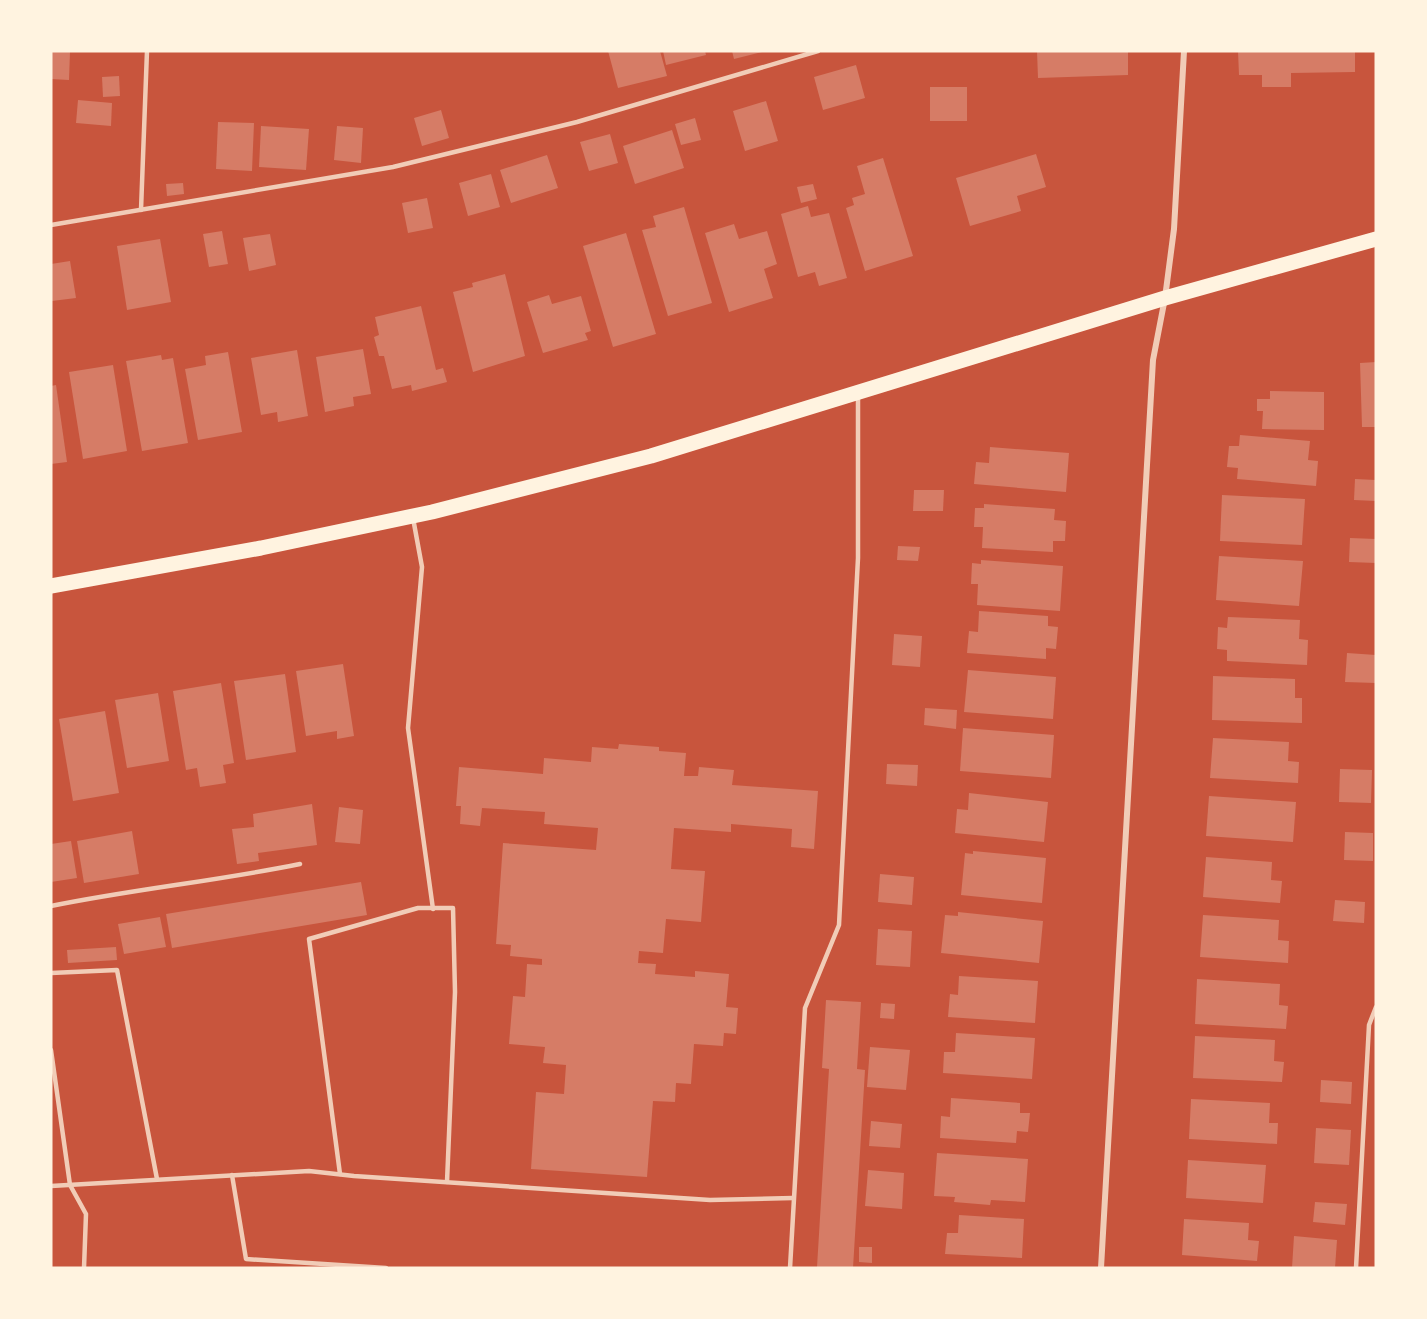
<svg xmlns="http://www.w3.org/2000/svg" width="1427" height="1319" font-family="'Open Sans',sans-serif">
  <rect width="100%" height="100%" fill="#c8553d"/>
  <!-- building -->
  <g fill="#d67c66">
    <path d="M 51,51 L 70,52 L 69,80 L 51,79 Z"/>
    <path d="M 608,51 L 660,51 L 667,76 L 618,88 Z"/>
    <path d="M 663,51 L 705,51 L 706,55 L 666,65 Z"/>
    <path d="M 732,51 L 762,51 L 762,52 L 734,59 Z"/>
    <path d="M 1037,51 L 1128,51 L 1128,75 L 1038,78 Z"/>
    <path d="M 1238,51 L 1355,51 L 1355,72 L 1291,73 L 1291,87 L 1262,87 L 1262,75 L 1239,75 Z"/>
    <path d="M 856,65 L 865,98 L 823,110 L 814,77 Z"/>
    <path d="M 119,76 L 120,96 L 103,97 L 102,77 Z"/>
    <rect x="930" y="87" width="37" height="34"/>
    <path d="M 78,100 L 112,103 L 111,126 L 76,123 Z"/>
    <path d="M 766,101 L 778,141 L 745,151 L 733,111 Z"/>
    <path d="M 441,110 L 449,138 L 422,146 L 414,118 Z"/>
    <path d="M 695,118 L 701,140 L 681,145 L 675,124 Z"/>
    <path d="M 218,122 L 254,123 L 252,171 L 216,169 Z"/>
    <path d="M 261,126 L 309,129 L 306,170 L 259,167 Z"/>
    <path d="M 337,126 L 363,128 L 361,163 L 334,160 Z"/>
    <path d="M 672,130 L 684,168 L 635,184 L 623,146 Z"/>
    <path d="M 610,134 L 618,163 L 589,171 L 580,142 Z"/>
    <path d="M 1036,154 L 1046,187 L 1017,196 L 1021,211 L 970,226 L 956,178 Z"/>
    <path d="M 547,155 L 558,188 L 511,203 L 500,170 Z"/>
    <path d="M 883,158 L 913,256 L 865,271 L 846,208 L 854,205 L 852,198 L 865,194 L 857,166 Z"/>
    <path d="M 491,174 L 500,207 L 468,216 L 459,183 Z"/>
    <path d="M 183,183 L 184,194 L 167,196 L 166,184 Z"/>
    <path d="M 813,184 L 817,199 L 801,203 L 797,187 Z"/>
    <path d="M 427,198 L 433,228 L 408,233 L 402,203 Z"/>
    <path d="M 808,206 L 811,217 L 829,213 L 847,278 L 819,286 L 815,272 L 798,277 L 781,214 Z"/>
    <path d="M 684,207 L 712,303 L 668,316 L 642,230 L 656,227 L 653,216 Z"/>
    <path d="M 734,224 L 739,239 L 767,231 L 777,264 L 764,269 L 773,298 L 729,312 L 705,233 Z"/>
    <path d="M 222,231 L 228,264 L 209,267 L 203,234 Z"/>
    <path d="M 626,233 L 656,334 L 613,347 L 583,246 Z"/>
    <path d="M 270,234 L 276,265 L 249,271 L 243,238 Z"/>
    <path d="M 160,239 L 171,302 L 127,310 L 117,246 Z"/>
    <path d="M 70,261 L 76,298 L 52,301 L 51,264 Z"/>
    <path d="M 505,274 L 525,356 L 473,372 L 453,292 L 473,287 L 472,283 Z"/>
    <path d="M 549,295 L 552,304 L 581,296 L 591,331 L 585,333 L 588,340 L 543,353 L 527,302 Z"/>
    <path d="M 421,306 L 436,370 L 443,368 L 447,382 L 412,391 L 411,385 L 392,389 L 384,356 L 379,356 L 374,337 L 379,335 L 375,317 Z"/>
    <path d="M 363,349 L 371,394 L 353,397 L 354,406 L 325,412 L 316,357 Z"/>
    <path d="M 297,350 L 308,416 L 278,422 L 277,412 L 261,415 L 251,358 Z"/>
    <path d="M 228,352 L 242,432 L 198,440 L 185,369 L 206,365 L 205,356 Z"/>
    <path d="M 161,355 L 162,360 L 173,358 L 188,443 L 142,451 L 126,361 Z"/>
    <path d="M 1376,362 L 1376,427 L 1362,427 L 1360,363 Z"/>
    <path d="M 113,365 L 127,451 L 83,459 L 69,372 Z"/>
    <path d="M 56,385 L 67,462 L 51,464 L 51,386 Z"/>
    <path d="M 1270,391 L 1324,392 L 1324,430 L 1262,429 L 1263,411 L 1257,411 L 1257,399 L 1270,399 Z"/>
    <path d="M 1240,435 L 1310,441 L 1308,460 L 1318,461 L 1316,486 L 1237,479 L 1238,468 L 1227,467 L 1229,446 L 1239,446 Z"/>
    <path d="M 990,447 L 1069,453 L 1066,492 L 974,484 L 976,462 L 989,463 Z"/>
    <path d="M 1355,479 L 1376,480 L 1376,501 L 1354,500 Z"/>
    <path d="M 914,490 L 944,490 L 943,511 L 913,511 Z"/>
    <path d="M 1222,495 L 1305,499 L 1302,545 L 1220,541 Z"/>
    <path d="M 984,504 L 1055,509 L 1054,520 L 1066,521 L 1065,541 L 1053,541 L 1053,552 L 982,548 L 983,527 L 974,527 L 975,508 L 984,508 Z"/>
    <path d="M 1350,538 L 1376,539 L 1376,563 L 1349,562 Z"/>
    <path d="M 898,546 L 920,547 L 918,561 L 897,560 Z"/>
    <path d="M 1219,556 L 1303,561 L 1299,606 L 1216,600 Z"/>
    <path d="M 981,560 L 1063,566 L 1060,611 L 977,605 L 978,584 L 971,584 L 972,563 L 981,564 Z"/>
    <path d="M 979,611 L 1048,616 L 1048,626 L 1058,627 L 1056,649 L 1046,648 L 1046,659 L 967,653 L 969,631 L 978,632 Z"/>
    <path d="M 1228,617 L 1300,620 L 1299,639 L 1308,640 L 1307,665 L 1227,661 L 1227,650 L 1217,649 L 1218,627 L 1227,628 Z"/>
    <path d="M 894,634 L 922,636 L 920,667 L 892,665 Z"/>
    <path d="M 1347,653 L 1376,655 L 1376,683 L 1345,682 Z"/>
    <path d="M 343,664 L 354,736 L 337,739 L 337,731 L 306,736 L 296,671 Z"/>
    <path d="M 968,670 L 1056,677 L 1053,719 L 964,712 Z"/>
    <path d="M 285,674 L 296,752 L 246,760 L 234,681 Z"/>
    <path d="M 1213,676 L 1295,679 L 1295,698 L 1302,698 L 1302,723 L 1212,720 Z"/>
    <path d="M 221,683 L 234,763 L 223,765 L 226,783 L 200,787 L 197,768 L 186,770 L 173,691 Z"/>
    <path d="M 158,693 L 169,761 L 127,768 L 115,700 Z"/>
    <path d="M 925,708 L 957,710 L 956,729 L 924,725 Z"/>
    <path d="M 105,711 L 119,793 L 73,801 L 59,719 Z"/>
    <path d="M 963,728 L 1054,735 L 1051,778 L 960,771 Z"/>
    <path d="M 1213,738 L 1289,742 L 1288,761 L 1299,762 L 1298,783 L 1210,778 Z"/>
    <path d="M 619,744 L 659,747 L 659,751 L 686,753 L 684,776 L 698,776 L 699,767 L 734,770 L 732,785 L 818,791 L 814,849 L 791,847 L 792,829 L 731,824 L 731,832 L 674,828 L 671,869 L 705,871 L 701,922 L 666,919 L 663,953 L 639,951 L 638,963 L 656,964 L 655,974 L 695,977 L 695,971 L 729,974 L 726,1007 L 738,1008 L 736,1034 L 724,1033 L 723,1046 L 694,1044 L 691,1084 L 676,1083 L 675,1102 L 653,1101 L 647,1177 L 531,1169 L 536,1092 L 564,1094 L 566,1065 L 543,1063 L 545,1047 L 509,1044 L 513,996 L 525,997 L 527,964 L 542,965 L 542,959 L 510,956 L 511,945 L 496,944 L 503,843 L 596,850 L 598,828 L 544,824 L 545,812 L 482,808 L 480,826 L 460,824 L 461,806 L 456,806 L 459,767 L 543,774 L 544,758 L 591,762 L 592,747 L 618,749 Z"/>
    <path d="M 887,764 L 918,765 L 917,786 L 886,784 Z"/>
    <path d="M 1340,769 L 1372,770 L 1371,803 L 1339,802 Z"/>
    <path d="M 969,793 L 1048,802 L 1044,842 L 955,833 L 957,809 L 968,810 Z"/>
    <path d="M 1209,796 L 1296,802 L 1293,842 L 1206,836 Z"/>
    <path d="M 312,804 L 317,845 L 258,853 L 259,861 L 237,864 L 232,829 L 254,827 L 253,814 Z"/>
    <path d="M 339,807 L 363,810 L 360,844 L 335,842 Z"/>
    <path d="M 132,831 L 139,874 L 84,883 L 77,841 Z"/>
    <path d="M 1345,832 L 1373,833 L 1373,861 L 1344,860 Z"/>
    <path d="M 71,841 L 77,878 L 51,882 L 51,844 Z"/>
    <path d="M 973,851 L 1046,858 L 1042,903 L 961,895 L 965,853 L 973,854 Z"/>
    <path d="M 1206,857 L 1272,862 L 1271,880 L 1282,881 L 1280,903 L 1203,897 Z"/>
    <path d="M 880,874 L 914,877 L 912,905 L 878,902 Z"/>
    <path d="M 361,882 L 367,915 L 172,948 L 166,914 Z"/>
    <path d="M 1335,900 L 1365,902 L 1364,923 L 1333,921 Z"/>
    <path d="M 958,912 L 1043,921 L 1039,963 L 941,953 L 945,915 L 958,916 Z"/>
    <path d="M 1203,915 L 1279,920 L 1278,940 L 1289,941 L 1288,963 L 1200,957 Z"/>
    <path d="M 160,917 L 166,947 L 124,954 L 118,924 Z"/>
    <path d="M 878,929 L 912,931 L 910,967 L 876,965 Z"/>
    <path d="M 116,947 L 117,960 L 68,963 L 67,950 Z"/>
    <path d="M 959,976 L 1038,981 L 1035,1023 L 948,1017 L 950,994 L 958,995 Z"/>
    <path d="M 1197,979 L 1280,984 L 1279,1005 L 1288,1006 L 1286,1029 L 1195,1024 Z"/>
    <path d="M 826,1000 L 861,1002 L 857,1069 L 865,1070 L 853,1268 L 817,1267 L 829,1069 L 822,1068 Z"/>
    <path d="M 881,1003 L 895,1004 L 894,1019 L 880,1018 Z"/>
    <path d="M 956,1033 L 1035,1038 L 1032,1079 L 943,1073 L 944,1052 L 955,1052 Z"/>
    <path d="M 1195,1036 L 1275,1040 L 1274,1061 L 1284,1062 L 1282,1082 L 1193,1078 Z"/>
    <path d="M 870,1047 L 910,1050 L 906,1090 L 867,1087 Z"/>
    <path d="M 1321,1080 L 1352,1082 L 1351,1104 L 1320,1102 Z"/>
    <path d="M 951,1098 L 1020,1103 L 1020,1113 L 1030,1113 L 1028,1132 L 1017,1131 L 1016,1143 L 940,1138 L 941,1116 L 950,1117 Z"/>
    <path d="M 1191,1099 L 1270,1103 L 1269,1123 L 1278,1123 L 1277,1144 L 1189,1139 Z"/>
    <path d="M 871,1121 L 902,1124 L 900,1148 L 869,1146 Z"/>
    <path d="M 1316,1128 L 1351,1130 L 1349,1165 L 1314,1163 Z"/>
    <path d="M 937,1153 L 1028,1159 L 1025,1202 L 991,1200 L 990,1205 L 954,1202 L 955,1197 L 934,1196 Z"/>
    <path d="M 1188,1160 L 1266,1165 L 1263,1203 L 1186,1198 Z"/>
    <path d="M 868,1170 L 904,1173 L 902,1209 L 865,1206 Z"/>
    <path d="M 1315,1202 L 1347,1204 L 1345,1225 L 1313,1222 Z"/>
    <path d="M 959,1215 L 1024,1219 L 1022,1258 L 945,1254 L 947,1233 L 958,1233 Z"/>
    <path d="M 1184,1219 L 1249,1223 L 1248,1240 L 1259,1241 L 1257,1261 L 1182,1255 Z"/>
    <path d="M 1294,1236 L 1337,1240 L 1335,1268 L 1292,1268 Z"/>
    <path d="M 859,1247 L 872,1247 L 872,1263 L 859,1262 Z"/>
  </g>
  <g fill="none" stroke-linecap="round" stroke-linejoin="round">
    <!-- service -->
    <g stroke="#f1ccb7" stroke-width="4.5">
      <path d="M 141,210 L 147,51"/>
      <path d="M 51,225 L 393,167 L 577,122 L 818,51"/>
      <path d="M 413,518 L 422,567 L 408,728 L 433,909"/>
      <path d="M 51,906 C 134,889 217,881 300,864"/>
      <path d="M 51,973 L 117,970 L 157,1179"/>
      <path d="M 51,1050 L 70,1185 L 86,1214 L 84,1268"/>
      <path d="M 340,1174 L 309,939 L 418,908 L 453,908 L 455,992 L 447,1182"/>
      <path d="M 232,1175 L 246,1259 L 386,1268"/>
      <path d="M 51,1186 L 309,1171 L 354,1176 L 710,1200 L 793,1198"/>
      <path d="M 790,1268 L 805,1008 L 839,925 L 858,558 L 858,396"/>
      <path d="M 1356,1268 L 1369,1025 L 1376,1007"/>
    </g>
    <!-- minor -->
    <path stroke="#f1ccb7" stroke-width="6" d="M 1101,1268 L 1153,360 L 1165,298 L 1174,229 L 1184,51"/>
    <!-- primary -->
    <path stroke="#fff3e0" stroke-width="15" d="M 51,586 L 261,548 L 432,512 L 651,456 L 1165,298 L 1376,239"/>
  </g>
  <!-- border -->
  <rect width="1427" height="1319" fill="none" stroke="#fff3e0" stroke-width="105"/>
</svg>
